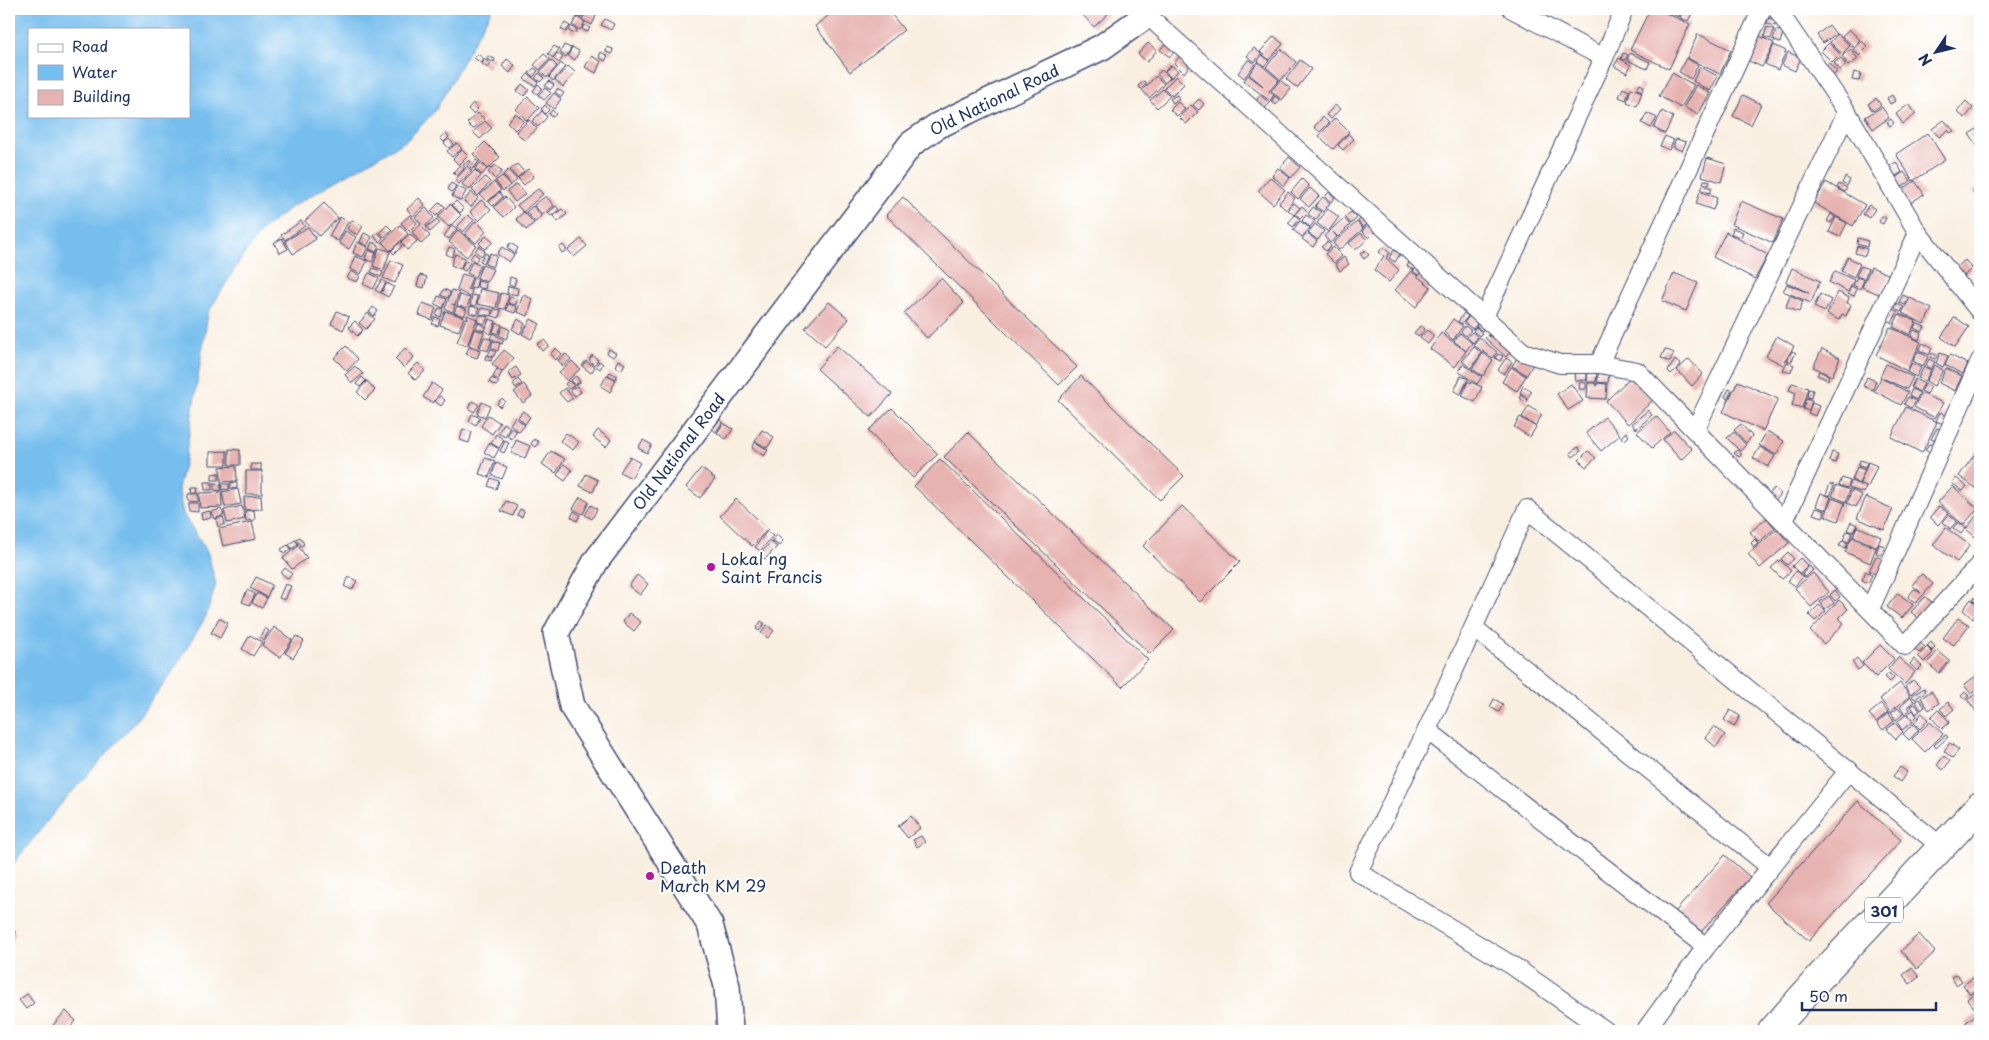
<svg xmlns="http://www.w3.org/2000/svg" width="1989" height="1040" font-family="'Playpen Sans',sans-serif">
  <rect width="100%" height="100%" fill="#fff"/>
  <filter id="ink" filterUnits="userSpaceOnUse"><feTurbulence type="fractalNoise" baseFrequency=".02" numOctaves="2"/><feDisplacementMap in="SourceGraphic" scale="10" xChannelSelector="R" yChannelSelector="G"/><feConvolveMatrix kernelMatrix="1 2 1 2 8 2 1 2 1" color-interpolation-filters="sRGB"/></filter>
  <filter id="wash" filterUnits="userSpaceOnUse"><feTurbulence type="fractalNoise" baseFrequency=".0096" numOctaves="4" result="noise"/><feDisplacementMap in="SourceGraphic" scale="20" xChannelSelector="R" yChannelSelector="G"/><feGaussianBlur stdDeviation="1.12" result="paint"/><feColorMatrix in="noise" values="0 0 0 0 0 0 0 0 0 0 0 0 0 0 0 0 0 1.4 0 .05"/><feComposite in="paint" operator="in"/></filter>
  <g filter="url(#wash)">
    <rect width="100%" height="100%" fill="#f9efe1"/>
    <!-- water -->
    <path fill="#76beee" stroke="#4876a6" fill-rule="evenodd" d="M 9,9 L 492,9 L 435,111 L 407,140 L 291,207 L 261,231 L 239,262 L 208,313 L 185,460 L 178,488 L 183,514 L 207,551 L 216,584 L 206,616 L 174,670 L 134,723 L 61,804 L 9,869 ZM 29,29 L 189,29 L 189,116 L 29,116 Z"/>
    <g id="blocks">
      <!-- building -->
      <g fill="#e7b3b0">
        <path d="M 578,9 L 586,10 L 581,18 L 575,15 Z"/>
        <path d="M 837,9 L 887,9 L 904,30 L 850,72 L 815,26 Z"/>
        <path d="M 1082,9 L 1104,9 L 1108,14 L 1094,27 L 1079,11 Z"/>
        <path d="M 1650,9 L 1657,9 L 1690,24 L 1669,69 L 1630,50 Z"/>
        <path d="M 1665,9 L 1682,9 L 1679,17 L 1664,10 Z"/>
        <path d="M 1684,9 L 1692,13 L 1688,21 L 1680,18 Z"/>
        <path d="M 586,11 L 596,16 L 592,25 L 582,20 Z"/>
        <path d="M 577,17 L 585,22 L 580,30 L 572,25 Z"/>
        <path d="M 1768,18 L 1776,19 L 1775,26 L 1767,24 Z"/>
        <path d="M 605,19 L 614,24 L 611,30 L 601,25 Z"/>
        <path d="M 565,23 L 570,26 L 566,32 L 561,29 Z"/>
        <path d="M 584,25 L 590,28 L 587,32 L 582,29 Z"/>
        <path d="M 1829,25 L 1836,34 L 1823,43 L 1817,35 Z"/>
        <path d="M 571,26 L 577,30 L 574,34 L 569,31 Z"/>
        <path d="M 1767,27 L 1774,29 L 1771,39 L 1764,37 Z"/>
        <path d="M 1849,29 L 1860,40 L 1853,47 L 1842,36 Z"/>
        <path d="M 1776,30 L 1783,32 L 1780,43 L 1773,40 Z"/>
        <path d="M 1698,34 L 1731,50 L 1720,74 L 1687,58 Z"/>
        <path d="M 1838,34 L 1850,46 L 1842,54 L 1830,42 Z"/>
        <path d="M 1274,36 L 1283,44 L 1269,60 L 1260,52 Z"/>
        <path d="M 1759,36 L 1774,43 L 1762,67 L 1747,60 Z"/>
        <path d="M 1168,40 L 1178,47 L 1170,57 L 1160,50 Z"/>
        <path d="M 1862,41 L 1868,47 L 1859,56 L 1853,49 Z"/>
        <path d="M 1148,43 L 1157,50 L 1147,62 L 1138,54 Z"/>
        <path d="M 1829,43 L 1840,54 L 1832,62 L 1821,51 Z"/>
        <path d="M 564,45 L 571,48 L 566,57 L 560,53 Z"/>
        <path d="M 1774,45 L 1786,51 L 1778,70 L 1765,64 Z"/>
        <path d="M 554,46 L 559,49 L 553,58 L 548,54 Z"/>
        <path d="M 572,47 L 579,51 L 575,60 L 568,56 Z"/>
        <path d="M 607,47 L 613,49 L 612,54 L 606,52 Z"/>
        <path d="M 1254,48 L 1261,54 L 1255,62 L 1247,56 Z"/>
        <path d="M 1281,49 L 1296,62 L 1281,80 L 1266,67 Z"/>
        <path d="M 1851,49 L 1858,59 L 1848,66 L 1842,56 Z"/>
        <path d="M 601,52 L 608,56 L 605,61 L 599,57 Z"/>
        <path d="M 1788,52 L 1801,58 L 1795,71 L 1782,65 Z"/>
        <path d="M 557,53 L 563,57 L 559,63 L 553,58 Z"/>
        <path d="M 1623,53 L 1628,55 L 1625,60 L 1621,59 Z"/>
        <path d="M 1630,53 L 1650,62 L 1647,69 L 1627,60 Z"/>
        <path d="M 478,54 L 484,59 L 481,63 L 474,58 Z"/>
        <path d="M 544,54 L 550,59 L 540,70 L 534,65 Z"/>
        <path d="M 1262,55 L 1269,61 L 1264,66 L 1258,61 Z"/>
        <path d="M 488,56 L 495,59 L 494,62 L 486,59 Z"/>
        <path d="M 591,56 L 601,61 L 596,73 L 585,67 Z"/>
        <path d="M 1180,56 L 1190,65 L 1184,73 L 1174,63 Z"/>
        <path d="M 1619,58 L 1631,65 L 1627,73 L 1614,66 Z"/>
        <path d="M 1686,58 L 1698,65 L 1691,79 L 1679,72 Z"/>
        <path d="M 1841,58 L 1846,65 L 1840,70 L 1834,63 Z"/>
        <path d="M 484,59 L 491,64 L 488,68 L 482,64 Z"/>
        <path d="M 507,59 L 515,65 L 510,73 L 502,66 Z"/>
        <path d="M 1249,59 L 1255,64 L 1244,78 L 1238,73 Z"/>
        <path d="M 551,60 L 557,66 L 547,78 L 540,72 Z"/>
        <path d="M 1300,60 L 1312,69 L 1297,88 L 1286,79 Z"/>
        <path d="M 1258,62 L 1279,80 L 1269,91 L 1274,95 L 1270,101 L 1244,81 L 1248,75 L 1263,86 L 1249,74 Z"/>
        <path d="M 561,63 L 565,67 L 553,81 L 549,77 Z"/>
        <path d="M 1829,63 L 1837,72 L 1830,78 L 1822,68 Z"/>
        <path d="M 1171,65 L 1178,71 L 1171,78 L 1165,71 Z"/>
        <path d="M 568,66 L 575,72 L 563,87 L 555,80 Z"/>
        <path d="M 1700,67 L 1718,76 L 1710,91 L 1693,81 Z"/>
        <path d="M 534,68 L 538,71 L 533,77 L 529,73 Z"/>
        <path d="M 1162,70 L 1170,78 L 1165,83 L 1157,74 Z"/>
        <path d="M 1854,72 L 1861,74 L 1859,81 L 1852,80 Z"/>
        <path d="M 539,73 L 544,78 L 540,82 L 535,78 Z"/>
        <path d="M 1672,73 L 1694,85 L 1681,108 L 1659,96 Z"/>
        <path d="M 528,74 L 538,82 L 535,86 L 524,79 Z"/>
        <path d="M 1156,76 L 1164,84 L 1149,98 L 1142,90 Z"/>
        <path d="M 1176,76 L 1184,84 L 1172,96 L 1164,88 Z"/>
        <path d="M 1280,80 L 1291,89 L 1282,100 L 1271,91 Z"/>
        <path d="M 549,81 L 554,85 L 550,90 L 545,86 Z"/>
        <path d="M 1144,81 L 1146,84 L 1141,89 L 1138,86 Z"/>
        <path d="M 522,84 L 529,90 L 524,96 L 517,91 Z"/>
        <path d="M 538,84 L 542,88 L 537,94 L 533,91 Z"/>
        <path d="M 1640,84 L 1644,86 L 1642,91 L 1637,89 Z"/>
        <path d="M 1696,85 L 1710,93 L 1698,115 L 1684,107 Z"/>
        <path d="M 545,88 L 551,93 L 544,100 L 538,95 Z"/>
        <path d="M 1623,88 L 1629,91 L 1626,100 L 1619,97 Z"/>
        <path d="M 1631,88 L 1642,92 L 1637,106 L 1627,102 Z"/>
        <path d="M 557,89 L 564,93 L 561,97 L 555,92 Z"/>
        <path d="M 1163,89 L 1170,96 L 1157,108 L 1150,100 Z"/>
        <path d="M 554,93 L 561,99 L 554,109 L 546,103 Z"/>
        <path d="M 1177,95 L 1179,98 L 1173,103 L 1170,99 Z"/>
        <path d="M 1260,95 L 1270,103 L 1265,108 L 1256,101 Z"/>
        <path d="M 1743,95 L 1761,104 L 1751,125 L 1733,116 Z"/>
        <path d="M 1892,95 L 1895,101 L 1890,104 L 1887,98 Z"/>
        <path d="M 1275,96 L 1280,100 L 1276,105 L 1271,101 Z"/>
        <path d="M 528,97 L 539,108 L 527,121 L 516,109 Z"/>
        <path d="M 1876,98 L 1881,105 L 1873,111 L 1868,104 Z"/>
        <path d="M 1199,99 L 1204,104 L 1199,110 L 1193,105 Z"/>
        <path d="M 1966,101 L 1973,108 L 1965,118 L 1957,112 Z"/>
        <path d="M 1178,102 L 1185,109 L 1177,116 L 1170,110 Z"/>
        <path d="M 473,103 L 478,109 L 473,114 L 468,109 Z"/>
        <path d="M 1909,104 L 1916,114 L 1903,124 L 1896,114 Z"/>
        <path d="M 545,105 L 549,110 L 545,114 L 541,109 Z"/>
        <path d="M 1191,105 L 1198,112 L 1186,124 L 1179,117 Z"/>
        <path d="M 1335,105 L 1340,109 L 1331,119 L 1326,115 Z"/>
        <path d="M 1882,107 L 1889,118 L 1873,129 L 1865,117 Z"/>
        <path d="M 552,110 L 556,114 L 553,117 L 549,114 Z"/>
        <path d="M 542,111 L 547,117 L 538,127 L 532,121 Z"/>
        <path d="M 1662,111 L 1673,117 L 1665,134 L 1654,128 Z"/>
        <path d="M 478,113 L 484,119 L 473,129 L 467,123 Z"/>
        <path d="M 516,113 L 524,121 L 515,130 L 507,122 Z"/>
        <path d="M 1647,113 L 1657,118 L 1651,128 L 1642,123 Z"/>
        <path d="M 1323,117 L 1329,123 L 1320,132 L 1314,127 Z"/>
        <path d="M 1335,118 L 1349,132 L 1333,149 L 1319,136 Z"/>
        <path d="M 1891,119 L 1894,123 L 1890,126 L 1887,122 Z"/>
        <path d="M 529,120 L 537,129 L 524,140 L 516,132 Z"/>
        <path d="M 1944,120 L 1954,131 L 1950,133 L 1948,130 L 1939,137 L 1932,129 Z"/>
        <path d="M 485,121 L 492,128 L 480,139 L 473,132 Z"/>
        <path d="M 1980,127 L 1980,144 L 1977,146 L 1969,134 Z"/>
        <path d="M 446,133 L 449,137 L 444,142 L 440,138 Z"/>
        <path d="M 1928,133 L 1945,160 L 1913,181 L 1896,154 Z"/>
        <path d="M 1348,134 L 1354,139 L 1343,150 L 1338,145 Z"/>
        <path d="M 1665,136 L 1674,140 L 1669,150 L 1660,146 Z"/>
        <path d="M 449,139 L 454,144 L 449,148 L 444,143 Z"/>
        <path d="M 1676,139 L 1686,142 L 1682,151 L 1673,147 Z"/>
        <path d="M 485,142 L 500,157 L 488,169 L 473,154 Z"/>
        <path d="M 457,143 L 462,149 L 452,157 L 447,151 Z"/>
        <path d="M 462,150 L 468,156 L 459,165 L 453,159 Z"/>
        <path d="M 1289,157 L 1300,167 L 1291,178 L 1280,168 Z"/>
        <path d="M 1707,158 L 1726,164 L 1721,182 L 1702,176 Z"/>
        <path d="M 469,160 L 471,162 L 467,166 L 472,171 L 459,184 L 455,180 L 466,168 L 463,165 Z"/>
        <path d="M 476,160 L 479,162 L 473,169 L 470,167 Z"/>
        <path d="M 1896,162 L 1902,172 L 1893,178 L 1886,168 Z"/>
        <path d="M 480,163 L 487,169 L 482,175 L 475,169 Z"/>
        <path d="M 517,164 L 524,172 L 517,178 L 510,170 Z"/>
        <path d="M 461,165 L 464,169 L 457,176 L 453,172 Z"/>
        <path d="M 495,165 L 502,171 L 495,179 L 488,172 Z"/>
        <path d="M 1278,168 L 1290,178 L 1284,186 L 1272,176 Z"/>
        <path d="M 528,169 L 534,176 L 524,185 L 518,178 Z"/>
        <path d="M 475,170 L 481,176 L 469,190 L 462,184 Z"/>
        <path d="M 508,170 L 517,180 L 511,185 L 503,175 Z"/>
        <path d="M 1904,172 L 1911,181 L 1899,189 L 1893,179 Z"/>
        <path d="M 502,176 L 510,185 L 503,191 L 495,181 Z"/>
        <path d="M 485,177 L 490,182 L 478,196 L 472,190 Z"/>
        <path d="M 1270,177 L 1285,190 L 1273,204 L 1258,191 Z"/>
        <path d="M 1845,177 L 1850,180 L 1847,186 L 1842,183 Z"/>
        <path d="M 1302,179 L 1309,186 L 1298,199 L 1291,192 Z"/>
        <path d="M 1704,180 L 1710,181 L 1709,185 L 1703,183 Z"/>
        <path d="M 1915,181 L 1924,194 L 1909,204 L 1900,191 Z"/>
        <path d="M 494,182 L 501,190 L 487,202 L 480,195 Z"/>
        <path d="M 1826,182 L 1865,205 L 1853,226 L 1814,203 Z"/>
        <path d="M 451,183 L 456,186 L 452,192 L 448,189 Z"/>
        <path d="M 517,184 L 525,194 L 515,202 L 507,191 Z"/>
        <path d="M 1839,184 L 1847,188 L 1845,192 L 1837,188 Z"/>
        <path d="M 1703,185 L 1712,188 L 1710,193 L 1701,190 Z"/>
        <path d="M 457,186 L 466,191 L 461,201 L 452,196 Z"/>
        <path d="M 1980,186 L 1980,192 L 1976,195 L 1973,191 Z"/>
        <path d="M 1310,188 L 1319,196 L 1309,207 L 1300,199 Z"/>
        <path d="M 538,189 L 543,194 L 523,212 L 517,205 Z"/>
        <path d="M 1700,191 L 1717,198 L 1713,210 L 1696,204 Z"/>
        <path d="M 471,192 L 478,198 L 471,207 L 464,201 Z"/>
        <path d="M 499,192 L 503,197 L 493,206 L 489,202 Z"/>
        <path d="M 1288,192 L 1295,198 L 1286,210 L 1279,203 Z"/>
        <path d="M 1329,192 L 1335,197 L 1331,202 L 1325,197 Z"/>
        <path d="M 546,196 L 554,206 L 542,215 L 534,205 Z"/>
        <path d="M 505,197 L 514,207 L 504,217 L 494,207 Z"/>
        <path d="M 903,197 L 1077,367 L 1059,385 L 886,215 Z"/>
        <path d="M 1323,197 L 1330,203 L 1323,212 L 1315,206 Z"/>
        <path d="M 419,198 L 425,205 L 413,216 L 407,209 Z"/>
        <path d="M 481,200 L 491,209 L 479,221 L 470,212 Z"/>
        <path d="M 456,201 L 464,209 L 460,213 L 452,205 Z"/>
        <path d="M 1741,201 L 1783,219 L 1773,243 L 1731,224 Z"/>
        <path d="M 440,202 L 445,207 L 436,216 L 431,211 Z"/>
        <path d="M 324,203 L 338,218 L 319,236 L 305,221 Z"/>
        <path d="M 1294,203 L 1300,208 L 1294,215 L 1288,210 Z"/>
        <path d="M 450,204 L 461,215 L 449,227 L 438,217 Z"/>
        <path d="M 1869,205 L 1875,209 L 1869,218 L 1863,214 Z"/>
        <path d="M 533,206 L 542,216 L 535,222 L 526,212 Z"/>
        <path d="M 556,206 L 559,210 L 551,216 L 548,213 Z"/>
        <path d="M 1302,206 L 1307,211 L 1300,218 L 1295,214 Z"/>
        <path d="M 1313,207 L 1321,212 L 1316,220 L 1308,214 Z"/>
        <path d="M 426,208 L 434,218 L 423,228 L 430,236 L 421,244 L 412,232 L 421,224 L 415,217 Z"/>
        <path d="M 562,209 L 567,214 L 558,222 L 553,216 Z"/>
        <path d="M 1328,209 L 1339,217 L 1328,232 L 1317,223 Z"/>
        <path d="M 524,212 L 534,223 L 526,230 L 516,219 Z"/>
        <path d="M 1351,212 L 1357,218 L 1351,224 L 1345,217 Z"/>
        <path d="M 1831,214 L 1835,217 L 1831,223 L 1827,221 Z"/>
        <path d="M 410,215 L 417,223 L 409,231 L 401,223 Z"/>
        <path d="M 468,215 L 474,220 L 463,232 L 457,227 Z"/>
        <path d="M 1295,215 L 1300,219 L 1293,227 L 1288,223 Z"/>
        <path d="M 1306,215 L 1315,221 L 1310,227 L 1302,221 Z"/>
        <path d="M 1882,216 L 1886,218 L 1883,224 L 1879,222 Z"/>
        <path d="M 340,217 L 348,222 L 338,241 L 329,236 Z"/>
        <path d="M 1363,217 L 1368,223 L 1363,228 L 1358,221 Z"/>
        <path d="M 1836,217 L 1847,223 L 1840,237 L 1829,232 Z"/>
        <path d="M 1344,218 L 1350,225 L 1338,237 L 1333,232 L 1337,237 L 1330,243 L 1324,236 Z"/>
        <path d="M 437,219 L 440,223 L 430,232 L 426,227 Z"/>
        <path d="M 352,220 L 363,226 L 358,235 L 347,229 Z"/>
        <path d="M 301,221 L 305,226 L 285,240 L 281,235 Z"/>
        <path d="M 476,221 L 486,231 L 476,243 L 465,234 Z"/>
        <path d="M 1300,221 L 1310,228 L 1302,237 L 1293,230 Z"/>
        <path d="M 1371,221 L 1378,229 L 1369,238 L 1362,231 Z"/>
        <path d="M 1357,222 L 1363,229 L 1339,250 L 1333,243 Z"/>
        <path d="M 1315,224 L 1324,231 L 1318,240 L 1308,233 Z"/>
        <path d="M 387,225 L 392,230 L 384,237 L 380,232 Z"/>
        <path d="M 400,225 L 408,234 L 390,251 L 382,242 Z"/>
        <path d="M 452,225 L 457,229 L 449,239 L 444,236 Z"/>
        <path d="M 308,227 L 316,239 L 293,254 L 285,241 Z"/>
        <path d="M 1733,228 L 1743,232 L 1741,237 L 1731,234 Z"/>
        <path d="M 458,230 L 476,245 L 467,257 L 449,242 Z"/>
        <path d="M 345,231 L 356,237 L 349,249 L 339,243 Z"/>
        <path d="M 378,232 L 383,238 L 379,242 L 374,236 Z"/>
        <path d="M 1726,232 L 1768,255 L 1755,279 L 1713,257 Z"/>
        <path d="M 364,233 L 372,237 L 367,246 L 360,242 Z"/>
        <path d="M 1307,233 L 1317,241 L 1313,247 L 1302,239 Z"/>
        <path d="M 1361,233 L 1367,240 L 1355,250 L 1349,243 Z"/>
        <path d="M 410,234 L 417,241 L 407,250 L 401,242 Z"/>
        <path d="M 486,236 L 493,242 L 485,249 L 479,243 Z"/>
        <path d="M 282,238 L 288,249 L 280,253 L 274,243 Z"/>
        <path d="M 1858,238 L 1868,241 L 1867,247 L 1857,244 Z"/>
        <path d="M 581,239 L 587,246 L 574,257 L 568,250 Z"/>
        <path d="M 357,242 L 368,247 L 363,257 L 353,253 Z"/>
        <path d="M 372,242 L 379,245 L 376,252 L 369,249 Z"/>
        <path d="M 1327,242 L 1331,246 L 1326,251 L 1321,247 Z"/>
        <path d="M 399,243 L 402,246 L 394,254 L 391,251 Z"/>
        <path d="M 510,243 L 518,248 L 515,254 L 507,248 Z"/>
        <path d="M 563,245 L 567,250 L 562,253 L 559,248 Z"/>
        <path d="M 479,246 L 485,251 L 481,256 L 475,251 Z"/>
        <path d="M 1857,246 L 1867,249 L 1865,256 L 1855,253 Z"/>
        <path d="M 449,247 L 455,249 L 452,257 L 446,254 Z"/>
        <path d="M 502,247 L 514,255 L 509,262 L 497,254 Z"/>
        <path d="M 1333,247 L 1342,256 L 1334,263 L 1325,254 Z"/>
        <path d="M 1383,247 L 1390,253 L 1386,258 L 1399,270 L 1389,282 L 1374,270 L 1384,256 L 1379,252 Z"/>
        <path d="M 379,248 L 390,251 L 384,270 L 373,266 Z"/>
        <path d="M 368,250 L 376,253 L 372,262 L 365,259 Z"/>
        <path d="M 1365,250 L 1369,255 L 1364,259 L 1360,254 Z"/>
        <path d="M 1394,250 L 1400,254 L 1395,262 L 1389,258 Z"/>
        <path d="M 474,253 L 479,257 L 475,262 L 470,258 Z"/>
        <path d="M 485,253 L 488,255 L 484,263 L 480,261 Z"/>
        <path d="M 490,253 L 497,256 L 492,267 L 485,264 Z"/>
        <path d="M 455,254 L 465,258 L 460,269 L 451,265 Z"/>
        <path d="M 355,256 L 367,261 L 361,274 L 350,269 Z"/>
        <path d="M 1344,257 L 1349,264 L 1340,271 L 1335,264 Z"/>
        <path d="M 1848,257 L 1860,264 L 1854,277 L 1841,271 Z"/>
        <path d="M 391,260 L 403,265 L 395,283 L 383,278 Z"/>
        <path d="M 465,260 L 470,262 L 465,271 L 461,269 Z"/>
        <path d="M 1965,260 L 1972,268 L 1963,277 L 1955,269 Z"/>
        <path d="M 472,261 L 481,265 L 475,277 L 467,273 Z"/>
        <path d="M 1410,261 L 1416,265 L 1413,270 L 1407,266 Z"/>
        <path d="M 482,265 L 493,269 L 487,282 L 477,278 Z"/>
        <path d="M 1417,266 L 1423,270 L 1419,276 L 1413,271 Z"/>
        <path d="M 1861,266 L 1868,269 L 1864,279 L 1856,276 Z"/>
        <path d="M 1871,267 L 1890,275 L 1881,295 L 1862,287 Z"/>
        <path d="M 373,268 L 383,272 L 381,277 L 371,272 Z"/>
        <path d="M 1792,268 L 1820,281 L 1811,303 L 1783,291 L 1787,284 L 1809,293 L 1786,282 Z"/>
        <path d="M 351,271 L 360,276 L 357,282 L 347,278 Z"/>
        <path d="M 1411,271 L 1431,287 L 1416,307 L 1395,290 Z"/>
        <path d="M 1835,271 L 1854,280 L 1848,292 L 1829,282 Z"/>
        <path d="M 369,273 L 379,278 L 373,289 L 363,284 Z"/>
        <path d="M 1674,273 L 1698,283 L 1686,311 L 1662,301 Z"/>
        <path d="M 462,274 L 472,277 L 468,289 L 472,290 L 470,297 L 457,290 Z"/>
        <path d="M 420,275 L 427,277 L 424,288 L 417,286 Z"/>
        <path d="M 510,277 L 516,279 L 514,286 L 509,284 Z"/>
        <path d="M 1857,277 L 1864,280 L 1860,289 L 1853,285 Z"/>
        <path d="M 473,278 L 478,279 L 475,289 L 470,288 Z"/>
        <path d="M 941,278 L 964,303 L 927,338 L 904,313 Z"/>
        <path d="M 382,280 L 386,283 L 380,293 L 375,290 Z"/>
        <path d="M 478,281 L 486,283 L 485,289 L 477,287 Z"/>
        <path d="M 387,283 L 394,287 L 388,297 L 381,293 Z"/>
        <path d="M 508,286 L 518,288 L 517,295 L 507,293 Z"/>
        <path d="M 1851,286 L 1857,289 L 1854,296 L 1848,294 Z"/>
        <path d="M 444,289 L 450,292 L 448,298 L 441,295 Z"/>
        <path d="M 480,289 L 499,293 L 496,308 L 477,304 Z"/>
        <path d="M 452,290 L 459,293 L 455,305 L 452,304 L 455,305 L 453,312 L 445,309 Z"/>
        <path d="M 1838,292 L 1849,298 L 1847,303 L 1851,305 L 1846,316 L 1842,314 L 1839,320 L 1827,314 Z"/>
        <path d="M 501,293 L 509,295 L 505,309 L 498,308 Z"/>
        <path d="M 1820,294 L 1831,300 L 1825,312 L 1814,307 Z"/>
        <path d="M 460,295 L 470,298 L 467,308 L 457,306 Z"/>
        <path d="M 472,295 L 477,296 L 476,306 L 470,305 Z"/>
        <path d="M 523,295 L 533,299 L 528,316 L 517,312 Z"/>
        <path d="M 1790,295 L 1803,301 L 1799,312 L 1786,307 Z"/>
        <path d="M 1903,295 L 1909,298 L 1905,305 L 1899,302 Z"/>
        <path d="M 438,296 L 447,299 L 443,308 L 435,304 Z"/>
        <path d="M 510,297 L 517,299 L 516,305 L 508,303 Z"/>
        <path d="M 1910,298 L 1932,309 L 1924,324 L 1902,313 Z"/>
        <path d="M 829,302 L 849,319 L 825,346 L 805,328 Z"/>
        <path d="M 423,303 L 436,308 L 432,320 L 419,315 Z"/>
        <path d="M 1897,303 L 1904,307 L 1901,312 L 1895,308 Z"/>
        <path d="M 508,304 L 517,307 L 515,313 L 506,310 Z"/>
        <path d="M 457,306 L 467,310 L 464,316 L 454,313 Z"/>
        <path d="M 470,306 L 479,308 L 478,315 L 469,313 Z"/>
        <path d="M 373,307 L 378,311 L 374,316 L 369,312 Z"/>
        <path d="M 439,308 L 443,309 L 441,317 L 436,315 Z"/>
        <path d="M 481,308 L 492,310 L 491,316 L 480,314 Z"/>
        <path d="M 494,309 L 501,310 L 499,318 L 492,316 Z"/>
        <path d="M 1893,309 L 1898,312 L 1892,323 L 1887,320 Z"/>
        <path d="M 337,311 L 349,317 L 343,330 L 331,324 Z"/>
        <path d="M 445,311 L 464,317 L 459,331 L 440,325 Z"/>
        <path d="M 1472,312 L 1481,319 L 1473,329 L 1464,323 Z"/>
        <path d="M 368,313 L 375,319 L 366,329 L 359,323 Z"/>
        <path d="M 1464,313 L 1468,316 L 1462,324 L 1458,322 Z"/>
        <path d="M 1899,314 L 1916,321 L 1910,335 L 1893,327 Z"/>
        <path d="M 467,315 L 477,319 L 467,346 L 457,342 L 466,318 L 468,319 Z"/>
        <path d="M 480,315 L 488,317 L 485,324 L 477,322 Z"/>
        <path d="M 435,317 L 440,319 L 438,326 L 432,324 Z"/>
        <path d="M 1955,317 L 1969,327 L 1955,347 L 1941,337 Z"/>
        <path d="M 489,319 L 496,321 L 491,334 L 485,331 Z"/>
        <path d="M 518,319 L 525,324 L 520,334 L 512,329 Z"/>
        <path d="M 531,319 L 540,324 L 531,339 L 522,334 Z"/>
        <path d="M 1453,319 L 1463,326 L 1453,340 L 1444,332 Z"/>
        <path d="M 355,321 L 363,330 L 357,336 L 349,327 Z"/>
        <path d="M 1481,321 L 1487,325 L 1482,331 L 1476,326 Z"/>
        <path d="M 478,323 L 485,326 L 484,331 L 476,328 Z"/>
        <path d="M 496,323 L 502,325 L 498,334 L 493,332 Z"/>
        <path d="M 1916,323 L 1925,327 L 1922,332 L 1914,328 Z"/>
        <path d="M 503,326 L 510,330 L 506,339 L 499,335 Z"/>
        <path d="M 1420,326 L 1425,329 L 1419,337 L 1414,333 Z"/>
        <path d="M 1465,326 L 1471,330 L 1466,336 L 1461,332 Z"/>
        <path d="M 1476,327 L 1482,333 L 1479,336 L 1473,331 Z"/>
        <path d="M 1890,327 L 1921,342 L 1907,371 L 1876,355 Z"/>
        <path d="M 474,329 L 484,332 L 478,349 L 469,345 Z"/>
        <path d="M 1427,330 L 1434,336 L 1428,344 L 1420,338 Z"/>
        <path d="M 1492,330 L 1513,349 L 1506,357 L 1485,338 L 1488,335 L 1490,337 L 1488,334 Z"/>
        <path d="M 1914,330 L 1921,333 L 1919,340 L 1911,336 Z"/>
        <path d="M 1472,332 L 1478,337 L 1473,343 L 1467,337 Z"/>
        <path d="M 493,333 L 504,340 L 502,344 L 490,338 Z"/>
        <path d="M 1441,333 L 1466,351 L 1455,367 L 1430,349 Z"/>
        <path d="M 1460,333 L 1472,343 L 1466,351 L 1454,341 Z"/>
        <path d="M 1777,336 L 1794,346 L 1783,365 L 1766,356 Z"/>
        <path d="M 484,337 L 492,340 L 488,351 L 480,348 Z"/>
        <path d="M 1479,337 L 1497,352 L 1493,358 L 1473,345 Z"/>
        <path d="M 544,340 L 549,346 L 542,351 L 537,344 Z"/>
        <path d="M 493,341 L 500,343 L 498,351 L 491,348 Z"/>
        <path d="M 1923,343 L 1932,348 L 1929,355 L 1919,350 Z"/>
        <path d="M 346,346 L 358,359 L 347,371 L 334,358 Z"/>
        <path d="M 837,346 L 892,394 L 871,417 L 817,369 Z"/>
        <path d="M 469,347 L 480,351 L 477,358 L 466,354 Z"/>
        <path d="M 1474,347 L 1482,353 L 1471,368 L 1462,361 Z"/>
        <path d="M 405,348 L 414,357 L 404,368 L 395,359 Z"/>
        <path d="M 556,348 L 562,354 L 555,360 L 550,354 Z"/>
        <path d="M 491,349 L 496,352 L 493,357 L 488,355 Z"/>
        <path d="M 609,349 L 616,353 L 613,357 L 607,353 Z"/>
        <path d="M 1665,349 L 1674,353 L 1670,362 L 1661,358 Z"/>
        <path d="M 1822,349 L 1840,358 L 1832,376 L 1813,367 Z"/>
        <path d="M 504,350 L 514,358 L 502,372 L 492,364 Z"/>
        <path d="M 1792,351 L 1796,353 L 1791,362 L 1787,360 Z"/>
        <path d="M 1918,351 L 1928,357 L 1923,367 L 1913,361 Z"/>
        <path d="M 1483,353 L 1493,360 L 1483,376 L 1472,369 Z"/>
        <path d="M 1932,353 L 1937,356 L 1935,359 L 1930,357 Z"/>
        <path d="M 1940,353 L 1948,356 L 1943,367 L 1936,363 Z"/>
        <path d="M 566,354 L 571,359 L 563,366 L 558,360 Z"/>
        <path d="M 1498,354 L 1503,356 L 1500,361 L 1495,358 Z"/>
        <path d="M 486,355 L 492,358 L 491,361 L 485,359 Z"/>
        <path d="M 592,355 L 598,360 L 594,365 L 589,360 Z"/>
        <path d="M 1519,355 L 1533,364 L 1527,375 L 1512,366 Z"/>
        <path d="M 1950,355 L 1968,364 L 1963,374 L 1945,365 Z"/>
        <path d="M 1506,358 L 1512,362 L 1504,374 L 1498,370 Z"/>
        <path d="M 1689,359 L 1703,374 L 1692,386 L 1677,370 Z"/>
        <path d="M 1929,359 L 1935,362 L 1931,369 L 1926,366 Z"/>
        <path d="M 618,360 L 625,364 L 621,370 L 615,366 Z"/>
        <path d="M 1675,360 L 1681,365 L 1671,374 L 1668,371 Z"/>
        <path d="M 572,361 L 580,369 L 567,381 L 559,372 Z"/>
        <path d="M 586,361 L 595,367 L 591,373 L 582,366 Z"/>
        <path d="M 599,361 L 603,364 L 600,369 L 596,366 Z"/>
        <path d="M 1787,362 L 1794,365 L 1790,373 L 1783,370 Z"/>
        <path d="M 418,363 L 425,371 L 415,380 L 408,373 Z"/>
        <path d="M 1912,363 L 1921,368 L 1916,377 L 1907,372 Z"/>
        <path d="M 1463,364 L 1482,377 L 1477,384 L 1458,371 Z"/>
        <path d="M 1886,364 L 1913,377 L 1907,389 L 1880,377 Z"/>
        <path d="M 1935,365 L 1943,370 L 1934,386 L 1926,381 Z"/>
        <path d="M 355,366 L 363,374 L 352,383 L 345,375 Z"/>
        <path d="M 516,367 L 521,375 L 513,380 L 508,372 Z"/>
        <path d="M 1511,367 L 1526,376 L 1517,391 L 1502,382 Z"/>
        <path d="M 1924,367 L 1931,370 L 1925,381 L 1918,378 Z"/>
        <path d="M 1946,368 L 1962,376 L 1955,391 L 1939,383 Z"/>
        <path d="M 497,369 L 502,372 L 498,380 L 493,377 Z"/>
        <path d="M 1588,370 L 1597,371 L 1596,382 L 1587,382 Z"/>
        <path d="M 1599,370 L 1609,372 L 1608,383 L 1597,382 Z"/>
        <path d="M 1574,371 L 1587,371 L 1587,380 L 1575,381 Z"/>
        <path d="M 1819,371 L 1829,376 L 1828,380 L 1817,375 Z"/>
        <path d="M 610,372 L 617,376 L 616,379 L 608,375 Z"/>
        <path d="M 607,375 L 616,380 L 610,392 L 601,386 Z"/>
        <path d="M 576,376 L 580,382 L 575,385 L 571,380 Z"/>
        <path d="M 1081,376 L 1184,476 L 1160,500 L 1058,400 Z"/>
        <path d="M 1461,376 L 1468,379 L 1461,394 L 1454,391 Z"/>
        <path d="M 362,377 L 366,381 L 360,387 L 356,384 Z"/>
        <path d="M 1631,377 L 1653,400 L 1628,424 L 1606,401 Z"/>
        <path d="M 1867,377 L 1876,381 L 1873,390 L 1863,386 Z"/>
        <path d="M 492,378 L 499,382 L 496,386 L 489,382 Z"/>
        <path d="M 1881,378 L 1908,392 L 1901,405 L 1874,391 Z"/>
        <path d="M 518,379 L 522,384 L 516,388 L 513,384 Z"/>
        <path d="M 1915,379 L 1924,384 L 1919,392 L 1911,387 Z"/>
        <path d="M 367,381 L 375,390 L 365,400 L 357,392 Z"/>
        <path d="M 569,381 L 574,386 L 569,389 L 565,384 Z"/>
        <path d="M 1468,381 L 1482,387 L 1475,402 L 1462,396 Z"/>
        <path d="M 1738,381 L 1778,399 L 1763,431 L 1723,412 Z"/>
        <path d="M 1580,382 L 1586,383 L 1586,389 L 1579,389 Z"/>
        <path d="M 432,383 L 442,390 L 433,403 L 423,397 Z"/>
        <path d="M 1588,383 L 1596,383 L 1597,386 L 1597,383 L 1607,384 L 1606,399 L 1587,398 Z"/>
        <path d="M 1792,383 L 1808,388 L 1802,408 L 1792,405 L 1796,393 L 1789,390 Z"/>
        <path d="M 524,384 L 532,396 L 523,403 L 514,392 Z"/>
        <path d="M 1571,384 L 1583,401 L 1568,410 L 1557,394 Z"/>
        <path d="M 1925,384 L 1931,387 L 1927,394 L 1921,391 Z"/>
        <path d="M 577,386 L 581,392 L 575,396 L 570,390 Z"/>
        <path d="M 1523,386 L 1532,391 L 1528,397 L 1520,393 Z"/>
        <path d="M 565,388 L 573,398 L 567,402 L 559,393 Z"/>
        <path d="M 1729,389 L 1732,390 L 1728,399 L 1725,397 Z"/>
        <path d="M 1808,389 L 1813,390 L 1811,398 L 1807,397 Z"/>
        <path d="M 1912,389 L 1920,393 L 1916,400 L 1909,396 Z"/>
        <path d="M 1921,393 L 1943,403 L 1935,418 L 1914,407 Z"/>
        <path d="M 1522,395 L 1528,400 L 1526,403 L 1520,398 Z"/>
        <path d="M 440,396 L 445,400 L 441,406 L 435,401 Z"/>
        <path d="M 1908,397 L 1916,401 L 1911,408 L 1904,404 Z"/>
        <path d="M 502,398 L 505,401 L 500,407 L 497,404 Z"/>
        <path d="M 1806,398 L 1812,400 L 1809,411 L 1803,409 Z"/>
        <path d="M 473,401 L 479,405 L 474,412 L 468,408 Z"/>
        <path d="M 482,402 L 490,406 L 485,417 L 477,414 Z"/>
        <path d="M 1812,403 L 1819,406 L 1815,416 L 1808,413 Z"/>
        <path d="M 1529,406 L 1542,415 L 1535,426 L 1522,417 Z"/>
        <path d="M 1906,407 L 1937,422 L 1922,453 L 1891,437 Z"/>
        <path d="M 892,408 L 938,454 L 913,478 L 868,431 Z"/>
        <path d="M 1648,410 L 1652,415 L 1636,429 L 1632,424 Z"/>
        <path d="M 523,411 L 530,417 L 525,424 L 518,417 Z"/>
        <path d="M 1940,412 L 1950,417 L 1946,425 L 1936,421 Z"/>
        <path d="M 472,414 L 480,418 L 476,425 L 469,421 Z"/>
        <path d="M 488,415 L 500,423 L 492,434 L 481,426 Z"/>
        <path d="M 1656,416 L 1670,432 L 1652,448 L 1637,432 Z"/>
        <path d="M 515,417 L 525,425 L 519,432 L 510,424 Z"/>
        <path d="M 1520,417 L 1536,427 L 1530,437 L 1514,427 Z"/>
        <path d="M 1605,417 L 1620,435 L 1601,451 L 1586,433 Z"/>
        <path d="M 718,419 L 723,422 L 716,432 L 712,429 Z"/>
        <path d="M 504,423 L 510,427 L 505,437 L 498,433 Z"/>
        <path d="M 723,423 L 733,429 L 726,439 L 717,433 Z"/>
        <path d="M 1741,424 L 1752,436 L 1746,443 L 1734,430 Z"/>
        <path d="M 511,428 L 517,431 L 512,439 L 507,436 Z"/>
        <path d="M 1937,428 L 1943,431 L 1938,442 L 1931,439 Z"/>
        <path d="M 463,429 L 472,432 L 469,443 L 460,440 Z"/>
        <path d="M 598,430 L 611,440 L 606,447 L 593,437 Z"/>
        <path d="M 762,430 L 774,437 L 767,448 L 755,441 Z"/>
        <path d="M 1674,430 L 1692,449 L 1681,460 L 1663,440 Z"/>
        <path d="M 1767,431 L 1784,441 L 1776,455 L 1759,445 Z"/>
        <path d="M 968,432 L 1174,630 L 1150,654 L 944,457 Z"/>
        <path d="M 1626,432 L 1629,436 L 1624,441 L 1621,437 Z"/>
        <path d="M 1734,432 L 1746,445 L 1740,451 L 1727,438 Z"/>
        <path d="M 566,433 L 579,442 L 573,450 L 560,441 Z"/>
        <path d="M 496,434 L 504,440 L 499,448 L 491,443 Z"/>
        <path d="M 534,439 L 539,442 L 535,447 L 531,444 Z"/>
        <path d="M 516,440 L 530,446 L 525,458 L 511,453 Z"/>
        <path d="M 643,440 L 652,445 L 647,453 L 638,448 Z"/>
        <path d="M 505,441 L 509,443 L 504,453 L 500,451 Z"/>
        <path d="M 755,442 L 768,450 L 764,456 L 752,448 Z"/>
        <path d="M 489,443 L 499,449 L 494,458 L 484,452 Z"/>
        <path d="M 1929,444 L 1936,447 L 1932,454 L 1925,450 Z"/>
        <path d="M 1578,447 L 1581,451 L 1573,457 L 1570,453 Z"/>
        <path d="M 1760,447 L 1775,456 L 1768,467 L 1753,458 Z"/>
        <path d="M 1980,447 L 1980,491 L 1959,476 Z"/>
        <path d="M 229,449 L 240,450 L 240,465 L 229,465 Z"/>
        <path d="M 1737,450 L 1742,454 L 1739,457 L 1734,453 Z"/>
        <path d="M 227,451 L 227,465 L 210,465 L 210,452 Z"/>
        <path d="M 551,451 L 565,459 L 556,473 L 542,464 Z"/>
        <path d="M 1588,451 L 1596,458 L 1586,467 L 1579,460 Z"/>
        <path d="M 1832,452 L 1838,454 L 1835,463 L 1829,461 Z"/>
        <path d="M 630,457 L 640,463 L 631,478 L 620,472 Z"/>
        <path d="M 485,458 L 495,461 L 489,477 L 479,474 Z"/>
        <path d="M 940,459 L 1148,660 L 1122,687 L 914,486 Z"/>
        <path d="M 1860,460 L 1867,462 L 1865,468 L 1858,466 Z"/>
        <path d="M 1868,462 L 1877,466 L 1868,487 L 1860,483 Z"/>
        <path d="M 496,463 L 507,467 L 502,479 L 492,475 Z"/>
        <rect x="251" y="464" width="10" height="6"/>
        <path d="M 564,464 L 572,470 L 565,481 L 557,475 Z"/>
        <path d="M 236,466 L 237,481 L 221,482 L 220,467 Z"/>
        <path d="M 1857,467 L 1865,470 L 1859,484 L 1852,480 Z"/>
        <path d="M 701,468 L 715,479 L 700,498 L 686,487 Z"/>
        <rect x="246" y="471" width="16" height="23"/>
        <path d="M 219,473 L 219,480 L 212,480 L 212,474 Z"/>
        <path d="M 586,474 L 598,480 L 593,492 L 580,486 Z"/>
        <path d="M 491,478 L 499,481 L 496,489 L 488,486 Z"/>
        <path d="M 1842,478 L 1850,481 L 1847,488 L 1839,485 Z"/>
        <path d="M 1956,478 L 1967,486 L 1963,491 L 1952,483 Z"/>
        <path d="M 1851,481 L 1866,487 L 1864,493 L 1849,488 Z"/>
        <path d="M 204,482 L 212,482 L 212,490 L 205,490 Z"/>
        <path d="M 237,482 L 237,488 L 231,489 L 230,483 Z"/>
        <path d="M 214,483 L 221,484 L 221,491 L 214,490 Z"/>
        <path d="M 221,484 L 229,484 L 229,489 L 222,490 Z"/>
        <path d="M 1830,484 L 1834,485 L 1830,496 L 1826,494 Z"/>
        <path d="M 1836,485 L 1850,490 L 1846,502 L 1832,496 Z"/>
        <path d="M 1953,486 L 1978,509 L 1963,525 L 1938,502 Z"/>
        <path d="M 192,487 L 198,487 L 197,493 L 191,493 Z"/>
        <path d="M 1774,488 L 1781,494 L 1776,500 L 1769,494 Z"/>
        <path d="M 238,489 L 241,504 L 225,507 L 222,492 Z"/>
        <path d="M 1852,490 L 1862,495 L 1856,507 L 1847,503 Z"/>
        <path d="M 221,492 L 222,507 L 200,508 L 199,493 Z"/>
        <path d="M 1821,493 L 1831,497 L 1826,510 L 1816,506 Z"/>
        <path d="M 188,494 L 198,494 L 198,502 L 188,501 Z"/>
        <path d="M 261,496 L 262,509 L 245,510 L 244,497 Z"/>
        <path d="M 580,497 L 589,502 L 583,514 L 573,509 Z"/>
        <path d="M 1866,497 L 1893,509 L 1884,530 L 1857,518 Z"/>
        <path d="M 1832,498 L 1845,503 L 1838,521 L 1825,516 Z"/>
        <path d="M 736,499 L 768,529 L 752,546 L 720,516 Z"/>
        <path d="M 506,501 L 517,506 L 513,516 L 501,511 Z"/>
        <path d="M 189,503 L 198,503 L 198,512 L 189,511 Z"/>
        <path d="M 591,505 L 597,509 L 592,519 L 585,515 Z"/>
        <path d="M 242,506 L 245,519 L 227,523 L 224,510 Z"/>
        <path d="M 1182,506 L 1240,562 L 1200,602 L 1143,546 Z"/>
        <path d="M 1939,506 L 1948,513 L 1938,525 L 1930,517 Z"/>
        <path d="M 1816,508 L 1825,511 L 1823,517 L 1813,514 Z"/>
        <path d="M 221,509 L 224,515 L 214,519 L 211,512 Z"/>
        <path d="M 520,509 L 524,511 L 522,517 L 517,515 Z"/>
        <path d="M 254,510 L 255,520 L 246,521 L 245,511 Z"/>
        <path d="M 210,511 L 211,518 L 202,520 L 201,513 Z"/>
        <path d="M 574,511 L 580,515 L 577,521 L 571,517 Z"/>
        <path d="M 1980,511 L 1980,541 L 1966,529 Z"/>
        <path d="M 1949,514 L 1957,521 L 1950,529 L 1943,522 Z"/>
        <path d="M 223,517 L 225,524 L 218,527 L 216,519 Z"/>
        <path d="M 1767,518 L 1775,528 L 1759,542 L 1750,532 Z"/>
        <path d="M 252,522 L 256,539 L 223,546 L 219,529 Z"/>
        <path d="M 1851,522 L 1857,525 L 1853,532 L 1847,530 Z"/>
        <path d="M 1958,522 L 1966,528 L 1961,534 L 1953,528 Z"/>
        <path d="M 1857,526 L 1881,537 L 1877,547 L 1853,536 Z"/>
        <path d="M 1946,528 L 1970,545 L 1957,562 L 1933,545 Z"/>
        <path d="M 1777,529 L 1789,543 L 1760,568 L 1748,554 Z"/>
        <path d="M 767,531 L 773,536 L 760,551 L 755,547 Z"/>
        <path d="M 1847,531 L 1852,533 L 1849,542 L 1843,540 Z"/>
        <path d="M 777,535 L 783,541 L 779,546 L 772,541 Z"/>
        <path d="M 300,537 L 304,544 L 301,546 L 296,539 Z"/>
        <path d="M 1852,537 L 1876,548 L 1870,563 L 1845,552 Z"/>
        <path d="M 1755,539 L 1758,544 L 1754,547 L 1751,543 Z"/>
        <path d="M 295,540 L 298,544 L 292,549 L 289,544 Z"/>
        <path d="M 1842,541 L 1848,543 L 1846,548 L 1839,546 Z"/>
        <path d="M 771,542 L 777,547 L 765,559 L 760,554 Z"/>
        <path d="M 1879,544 L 1885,546 L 1881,555 L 1876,553 Z"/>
        <path d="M 288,545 L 291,549 L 284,554 L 281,549 Z"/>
        <path d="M 298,546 L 307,558 L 292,569 L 283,558 Z"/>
        <path d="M 1788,552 L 1794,559 L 1787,565 L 1781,559 Z"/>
        <path d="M 1876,556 L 1887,561 L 1881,577 L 1869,571 Z"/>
        <path d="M 1800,558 L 1808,566 L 1800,574 L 1792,566 Z"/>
        <path d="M 1780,560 L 1791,571 L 1782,579 L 1771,568 Z"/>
        <path d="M 1809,566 L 1813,570 L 1805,578 L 1802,574 Z"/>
        <path d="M 285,568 L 292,574 L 288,579 L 281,573 Z"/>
        <path d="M 1796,571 L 1803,577 L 1795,586 L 1788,581 Z"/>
        <path d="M 1866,571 L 1872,575 L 1868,583 L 1862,580 Z"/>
        <path d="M 1813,573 L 1829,592 L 1811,607 L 1795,588 Z"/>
        <path d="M 1922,574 L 1933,584 L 1916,603 L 1908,597 L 1914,589 L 1921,593 L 1912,585 Z"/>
        <path d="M 637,575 L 648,584 L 640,595 L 629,586 Z"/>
        <path d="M 256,577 L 272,585 L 267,597 L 250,588 Z"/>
        <path d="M 349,577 L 357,581 L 352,590 L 344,586 Z"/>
        <path d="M 285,584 L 291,586 L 285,600 L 279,598 Z"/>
        <path d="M 247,590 L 255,594 L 250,605 L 242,602 Z"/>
        <path d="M 1835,590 L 1840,597 L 1835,601 L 1830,595 Z"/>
        <path d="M 1980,591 L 1980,606 L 1973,600 Z"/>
        <path d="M 257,593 L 267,598 L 262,608 L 252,603 Z"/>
        <path d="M 1898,593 L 1913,605 L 1902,618 L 1887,607 Z"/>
        <path d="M 1829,596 L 1834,603 L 1825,609 L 1820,602 Z"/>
        <path d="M 1925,597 L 1936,605 L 1922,621 L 1911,612 Z"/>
        <path d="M 1971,599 L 1980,607 L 1980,610 L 1973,619 L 1963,610 Z"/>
        <path d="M 1839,600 L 1848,609 L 1839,618 L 1844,623 L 1824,644 L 1810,631 Z"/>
        <path d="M 1819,605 L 1826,611 L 1815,621 L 1809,615 Z"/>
        <path d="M 629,613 L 641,622 L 634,631 L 623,622 Z"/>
        <path d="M 219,618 L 228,623 L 220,638 L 211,633 Z"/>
        <path d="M 1958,618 L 1969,625 L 1954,645 L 1943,638 Z"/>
        <path d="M 761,621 L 765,624 L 759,631 L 756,629 Z"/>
        <path d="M 767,625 L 774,631 L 768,638 L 761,633 Z"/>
        <path d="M 274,627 L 292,640 L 280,658 L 262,645 Z"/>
        <path d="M 265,628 L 269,631 L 264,640 L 260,637 Z"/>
        <path d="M 250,635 L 262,642 L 253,656 L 242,649 Z"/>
        <path d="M 296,636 L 304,641 L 293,658 L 285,653 Z"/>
        <path d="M 1919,642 L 1925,647 L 1919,653 L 1913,647 Z"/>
        <path d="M 1931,642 L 1935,647 L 1932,651 L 1927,646 Z"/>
        <path d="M 1880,645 L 1894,659 L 1876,677 L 1862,663 Z"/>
        <path d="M 1927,647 L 1933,653 L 1924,662 L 1918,656 Z"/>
        <path d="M 1938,651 L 1950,661 L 1939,673 L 1927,663 Z"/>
        <path d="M 1898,657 L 1915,672 L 1905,684 L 1888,669 Z"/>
        <path d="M 1857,658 L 1863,666 L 1858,670 L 1852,662 Z"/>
        <path d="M 1914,659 L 1922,666 L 1917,671 L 1910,664 Z"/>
        <path d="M 1889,673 L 1894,678 L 1890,682 L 1885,677 Z"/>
        <path d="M 1976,676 L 1980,681 L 1980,687 L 1971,694 L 1964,685 Z"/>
        <path d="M 1913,680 L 1920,687 L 1911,695 L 1905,687 Z"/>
        <path d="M 1900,683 L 1910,696 L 1890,712 L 1880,699 Z"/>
        <path d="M 1924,688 L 1926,691 L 1915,699 L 1912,696 Z"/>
        <path d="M 1980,690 L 1980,717 L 1968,700 Z"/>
        <path d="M 1931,691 L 1939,703 L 1929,710 L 1921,698 Z"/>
        <path d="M 1965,692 L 1969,696 L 1965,700 L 1961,696 Z"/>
        <path d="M 1911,697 L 1914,702 L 1908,706 L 1910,710 L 1905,714 L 1900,707 Z"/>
        <path d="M 1494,699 L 1503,704 L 1499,712 L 1490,707 Z"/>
        <path d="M 1919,699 L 1925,707 L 1921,710 L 1915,701 Z"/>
        <path d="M 1948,702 L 1954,709 L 1946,716 L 1940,709 Z"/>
        <path d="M 1881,704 L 1888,712 L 1876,722 L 1869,714 Z"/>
        <path d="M 1915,704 L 1920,711 L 1916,714 L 1911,706 Z"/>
        <path d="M 1898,708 L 1903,714 L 1896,720 L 1891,713 Z"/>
        <path d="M 1730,710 L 1740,716 L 1734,727 L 1724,720 Z"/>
        <path d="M 1913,710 L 1917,716 L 1913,720 L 1908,714 Z"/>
        <path d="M 1938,710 L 1950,722 L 1942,729 L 1931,717 Z"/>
        <path d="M 1888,713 L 1894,721 L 1883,730 L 1877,723 Z"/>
        <path d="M 1922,713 L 1928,720 L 1920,729 L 1914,723 Z"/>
        <path d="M 1907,714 L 1913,722 L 1902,730 L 1897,722 Z"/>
        <path d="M 1930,722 L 1943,734 L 1925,752 L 1912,739 Z"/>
        <path d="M 1895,723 L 1903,732 L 1896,739 L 1887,729 Z"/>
        <path d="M 1913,724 L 1919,730 L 1909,740 L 1903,734 Z"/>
        <path d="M 1714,726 L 1725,735 L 1716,747 L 1705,738 Z"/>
        <path d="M 1946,735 L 1948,737 L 1936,748 L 1934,745 Z"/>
        <path d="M 1950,743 L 1959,750 L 1952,758 L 1944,751 Z"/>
        <path d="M 1944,756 L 1950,761 L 1943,770 L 1937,765 Z"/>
        <path d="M 1900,767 L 1907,772 L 1900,782 L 1893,776 Z"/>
        <path d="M 1858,801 L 1901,840 L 1809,941 L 1766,903 Z"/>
        <path d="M 911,816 L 920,828 L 908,838 L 898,826 Z"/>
        <path d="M 921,836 L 925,842 L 917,847 L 913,840 Z"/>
        <path d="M 1725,855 L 1750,877 L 1700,933 L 1675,912 Z"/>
        <path d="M 9,929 L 16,932 L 13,942 L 9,940 Z"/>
        <path d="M 1919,934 L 1935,952 L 1917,969 L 1901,951 Z"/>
        <path d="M 1912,968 L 1919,977 L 1910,984 L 1903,975 Z"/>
        <path d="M 1980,973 L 1980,987 L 1970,994 L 1963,985 Z"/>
        <path d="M 1957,974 L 1962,981 L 1956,985 L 1951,977 Z"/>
        <path d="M 1980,989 L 1980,999 L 1975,993 Z"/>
        <path d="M 1974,993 L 1980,1002 L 1980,1007 L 1976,1010 L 1967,999 Z"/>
        <path d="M 27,994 L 34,1003 L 26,1009 L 19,1000 Z"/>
        <path d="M 66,1011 L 76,1021 L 67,1031 L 59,1031 L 53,1025 Z"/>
        <path d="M 1976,1015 L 1980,1021 L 1970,1029 L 1965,1023 Z"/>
        <path d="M 1980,1023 L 1980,1030 L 1971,1031 L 1970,1030 Z"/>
      </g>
    </g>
  </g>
  <g filter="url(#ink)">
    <use href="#blocks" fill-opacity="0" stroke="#3c4c72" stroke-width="1"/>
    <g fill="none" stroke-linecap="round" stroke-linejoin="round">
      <defs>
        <g id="minor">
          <path d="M 1512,9 L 1604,58"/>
          <path d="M 1777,9 L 1847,112"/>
          <path d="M 1147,15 L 1523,352 L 1560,364 L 1599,364 L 1637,371 L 1905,646 L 1980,564"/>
          <path d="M 1918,233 L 1980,312"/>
          <path d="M 1484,317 L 1604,58 L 1624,9"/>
          <path d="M 1599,364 L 1762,9"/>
          <path d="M 1695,430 L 1847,112 L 1918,233 L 1784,521"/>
          <path d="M 1870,609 L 1980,361"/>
          <path d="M 1474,628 L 1770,867"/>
          <path d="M 1427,730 L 1706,947"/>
          <path d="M 1606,1031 L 1513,966 L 1358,872 L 1427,730 L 1527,509 L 1943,848"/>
          <path d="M 1645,1031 L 1706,947 L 1849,770"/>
        </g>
        <path id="secondary" d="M 730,1031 L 727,986 L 710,925 L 572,706 L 556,633 L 596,561 L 911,144 L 937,126 L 1102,47 L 1147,15 L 1148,9"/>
        <path id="primary" d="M 1772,1031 L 1828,968 L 1980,806"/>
      </defs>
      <!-- minor casing -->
      <use href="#minor" stroke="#3c4c72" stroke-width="20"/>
      <!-- secondary casing -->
      <use href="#secondary" stroke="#3c4c72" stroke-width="28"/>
      <!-- primary casing -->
      <use href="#primary" stroke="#3c4c72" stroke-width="30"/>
      <!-- minor -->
      <use href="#minor" stroke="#fff" stroke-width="18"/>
      <!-- secondary -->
      <use href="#secondary" stroke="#fff" stroke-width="25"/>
      <!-- primary -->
      <use href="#primary" stroke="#fff" stroke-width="28"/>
    </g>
  </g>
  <!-- markers -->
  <g fill="#b5179e" stroke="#fff" stroke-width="2">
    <circle cx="711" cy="567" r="5"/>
    <circle cx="650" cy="876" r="5"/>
  </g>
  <g text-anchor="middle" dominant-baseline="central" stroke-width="4" stroke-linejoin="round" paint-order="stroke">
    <!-- shield labels -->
    <rect fill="#fff" stroke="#5f6d8e" stroke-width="1" x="1865" y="897.5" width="38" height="25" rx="4"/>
    <g font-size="15" font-weight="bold" fill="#1b2f5e">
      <text x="1884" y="910">301</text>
    </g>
    <!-- street labels -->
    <g font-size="16" fill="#1b2f5e" stroke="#fff">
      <text transform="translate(994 99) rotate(-26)">Old National Road</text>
      <text transform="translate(678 451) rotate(-53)">Old National Road</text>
    </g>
    <!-- poi labels -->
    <g font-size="16" fill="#1b2f5e" stroke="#fff" text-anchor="start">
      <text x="721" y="558">Lokal ng<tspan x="721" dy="18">Saint Francis</tspan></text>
      <text x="660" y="867">Death<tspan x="660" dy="18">March KM 29</tspan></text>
    </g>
  </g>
  <!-- margin -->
  <rect width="1989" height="1040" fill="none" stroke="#fff" stroke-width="30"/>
  <!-- legend -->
  <rect x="28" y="28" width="162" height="90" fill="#ffffff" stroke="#a4acbf"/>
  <rect x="38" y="44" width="25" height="8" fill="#ffffff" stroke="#a4acbf"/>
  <text x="72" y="52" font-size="15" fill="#1b2f5e">Road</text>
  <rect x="38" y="65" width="25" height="15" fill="#76beee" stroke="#a4acbf"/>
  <text x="72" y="78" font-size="15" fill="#1b2f5e">Water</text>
  <rect x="38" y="90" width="25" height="15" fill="#e7b3b0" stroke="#a4acbf"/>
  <text x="72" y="102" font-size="15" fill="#1b2f5e">Building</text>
  <!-- north arrow -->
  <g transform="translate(1936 52) rotate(235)" stroke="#ffffff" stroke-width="4" paint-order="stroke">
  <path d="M0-4L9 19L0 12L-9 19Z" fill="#1b2f5e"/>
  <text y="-8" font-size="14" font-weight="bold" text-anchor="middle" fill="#1b2f5e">N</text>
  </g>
  <!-- scale -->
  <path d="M1802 1002v8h134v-8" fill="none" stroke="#1b2f5e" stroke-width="2.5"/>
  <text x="1809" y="1002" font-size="15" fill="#1b2f5e" stroke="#ffffff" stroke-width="4" paint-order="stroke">50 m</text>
</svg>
